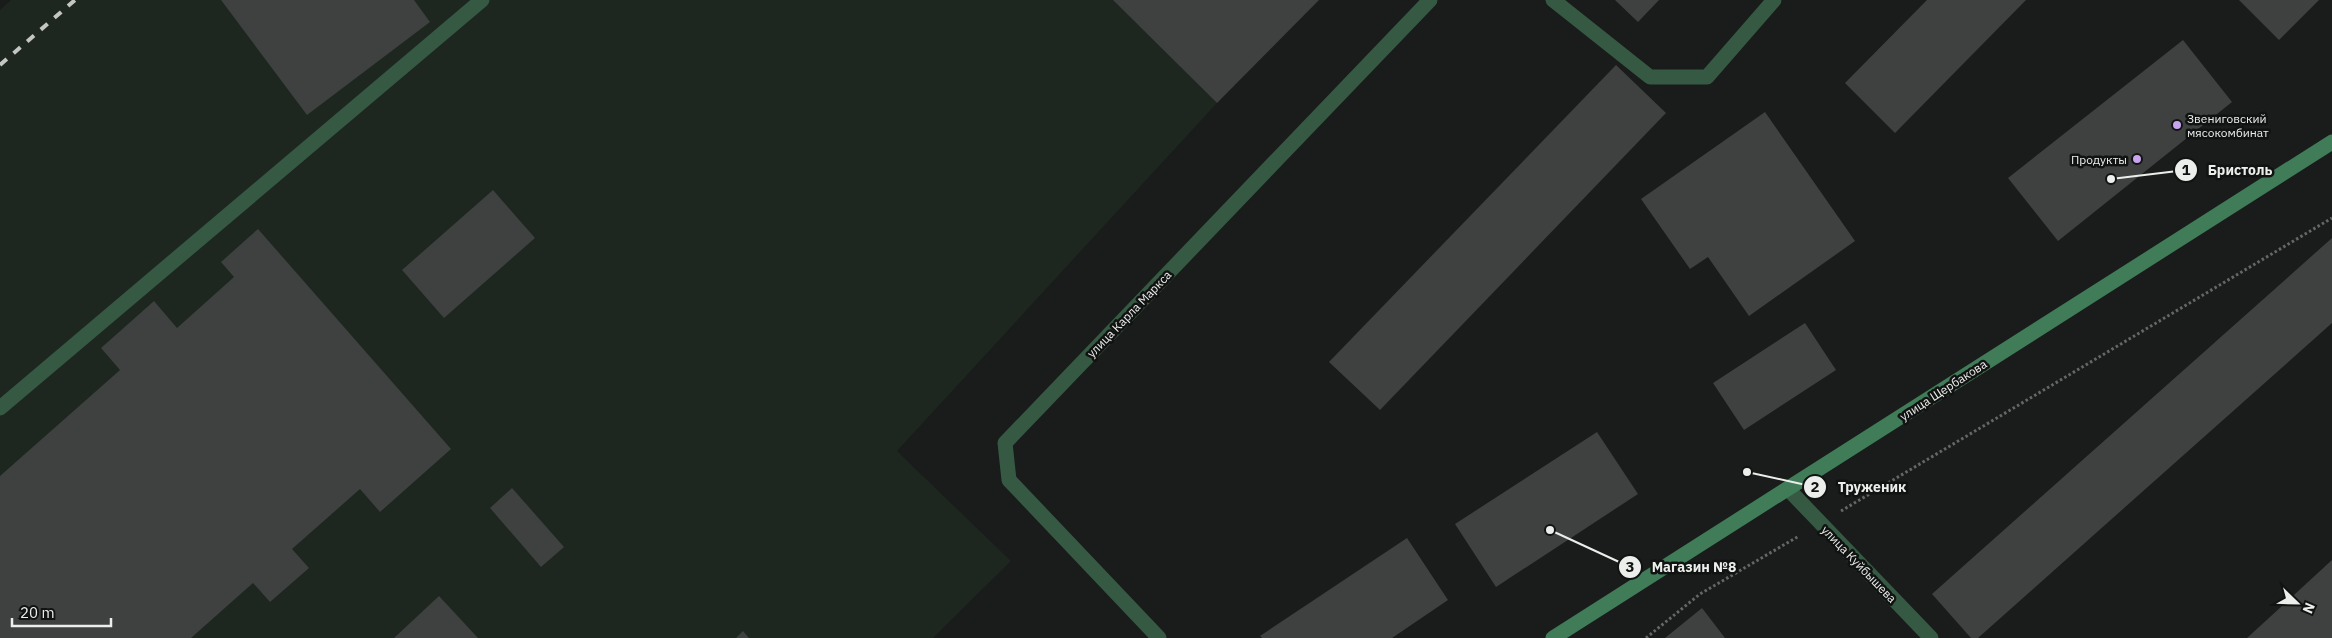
<svg xmlns="http://www.w3.org/2000/svg" width="2332" height="638" font-family="'IBM Plex Sans',sans-serif">
  <rect width="100%" height="100%" fill="#191c1a"/>
  <!-- built -->
  <path fill="#1e2620" d="M 11,0 L 1235,0 L 1175,61 L 1217,103 L 897,451 L 1011,561 L 933,638 L 0,638 L 0,10 Z"/>
  <!-- building -->
  <g fill="#3e413f">
    <path d="M 221,0 L 414,0 L 430,22 L 307,115 Z"/>
    <path d="M 1113,0 L 1319,0 L 1217,103 Z"/>
    <path d="M 1615,0 L 1659,0 L 1638,22 Z"/>
    <path d="M 1927,0 L 2026,0 L 1895,133 L 1845,83 Z"/>
    <path d="M 2239,0 L 2319,0 L 2279,40 Z"/>
    <path d="M 2183,40 L 2232,102 L 2058,241 L 2008,178 Z"/>
    <path d="M 1616,65 L 1666,113 L 1380,410 L 1329,362 Z"/>
    <path d="M 1765,112 L 1855,241 L 1749,316 L 1708,257 L 1690,269 L 1641,199 Z"/>
    <path d="M 493,190 L 535,238 L 444,318 L 402,270 Z"/>
    <path d="M 258,229 L 451,449 L 380,512 L 360,489 L 292,549 L 309,568 L 270,602 L 253,583 L 191,638 L 0,638 L 0,476 L 120,370 L 101,348 L 154,301 L 177,328 L 234,277 L 221,262 Z"/>
    <path d="M 2332,238 L 2332,323 L 1978,638 L 1971,638 L 1932,594 Z"/>
    <path d="M 1805,323 L 1836,370 L 1744,430 L 1713,383 Z"/>
    <path d="M 1597,432 L 1638,494 L 1496,587 L 1455,524 Z"/>
    <path d="M 512,488 L 564,547 L 541,567 L 490,508 Z"/>
    <path d="M 1407,538 L 1448,600 L 1392,638 L 1262,638 L 1260,636 Z"/>
    <path d="M 2332,560 L 2332,638 L 2247,638 Z"/>
    <path d="M 439,596 L 478,638 L 394,638 Z"/>
    <path d="M 1702,608 L 1725,638 L 1665,638 Z"/>
    <path d="M 743,631 L 749,638 L 736,638 Z"/>
  </g>
  <g fill="none" stroke-linecap="round" stroke-linejoin="round">
    <!-- path -->
    <g stroke="#656765" stroke-width="3" stroke-dasharray="2.5 2.5" stroke-linecap="butt">
      <path d="M 1841,511 L 2332,218"/>
      <path d="M 1646,638 L 1700,594 L 1799,536"/>
    </g>
    <!-- lane -->
    <g stroke="#365943" stroke-width="15">
      <path d="M 1553,0 L 1650,77 L 1707,77 L 1774,0"/>
      <path d="M 0,408 L 482,0"/>
      <path d="M 1788,489 L 1931,638"/>
    </g>
    <!-- street -->
    <path stroke="#365943" stroke-width="15" d="M 1159,638 L 1009,480 L 1005,443 L 1430,0"/>
    <!-- secondary -->
    <path stroke="#417c59" stroke-width="15" d="M 1553,638 L 2332,142"/>
    <!-- rail -->
    <path stroke="#c4c6c4" stroke-width="4" stroke-dasharray="9 9" stroke-linecap="butt" d="M 0,65 L 75,0"/>
  </g>
  <!-- markers -->
  <g fill="#c8a6ef" stroke="#101311" stroke-width="2">
    <circle cx="2177" cy="125" r="5"/>
    <circle cx="2137" cy="159" r="5"/>
  </g>
  <g text-anchor="middle" dominant-baseline="central" stroke-width="5" stroke-linejoin="round" paint-order="stroke">
    <!-- poi labels -->
    <g font-size="12" fill="#eceeec" stroke="#101311" text-anchor="start">
      <text x="2187" y="118">Звениговский<tspan x="2187" dy="14">мясокомбинат</tspan></text>
      <text x="2127" y="159" text-anchor="end">Продукты</text>
    </g>
    <!-- street labels -->
    <g font-size="12" fill="#eceeec" stroke="#101311">
      <text transform="translate(1129 314) rotate(-46)">улица Карла Маркса</text>
      <text transform="translate(1943 390) rotate(-33)">улица Щербакова</text>
      <text transform="translate(1859 564) rotate(46)">улица Куйбышева</text>
    </g>
  </g>
  <!-- callouts -->
  <path fill="none" stroke="#eceeec" stroke-width="2" d="M2111 179L2186 170M1747 472L1815 487M1550 530L1630 567"/>
  <g fill="#eceeec" stroke="#101311" stroke-width="2">
    <circle cx="2111" cy="179" r="5"/>
    <circle cx="1747" cy="472" r="5"/>
    <circle cx="1550" cy="530" r="5"/>
    <circle cx="2186" cy="170" r="12"/>
    <circle cx="1815" cy="487" r="12"/>
    <circle cx="1630" cy="567" r="12"/>
  </g>
  <g font-size="15" text-anchor="middle" font-weight="bold" fill="#111">
    <text x="2186" y="175">1</text>
    <text x="1815" y="492">2</text>
    <text x="1630" y="572">3</text>
  </g>
  <g font-size="14" text-anchor="middle" font-weight="bold" fill="#eceeec" stroke="#101311" stroke-width="5" stroke-linejoin="round" paint-order="stroke">
    <text x="2240" y="175">Бристоль</text>
    <text x="1872" y="492">Труженик</text>
    <text x="1694" y="572">Магазин №8</text>
  </g>
  <!-- north arrow -->
  <g transform="translate(2297 603) rotate(113)" stroke="#101311" stroke-width="4" paint-order="stroke">
  <path d="M0-4L9 19L0 12L-9 19Z" fill="#eceeec"/>
  <text y="-8" font-size="14" font-weight="bold" text-anchor="middle" fill="#eceeec">N</text>
  </g>
  <!-- scale -->
  <path d="M12 618v8h99v-8" fill="none" stroke="#eceeec" stroke-width="2.5"/>
  <text x="20" y="618" font-size="15" fill="#eceeec" stroke="#101311" stroke-width="4" paint-order="stroke">20 m</text>
</svg>
